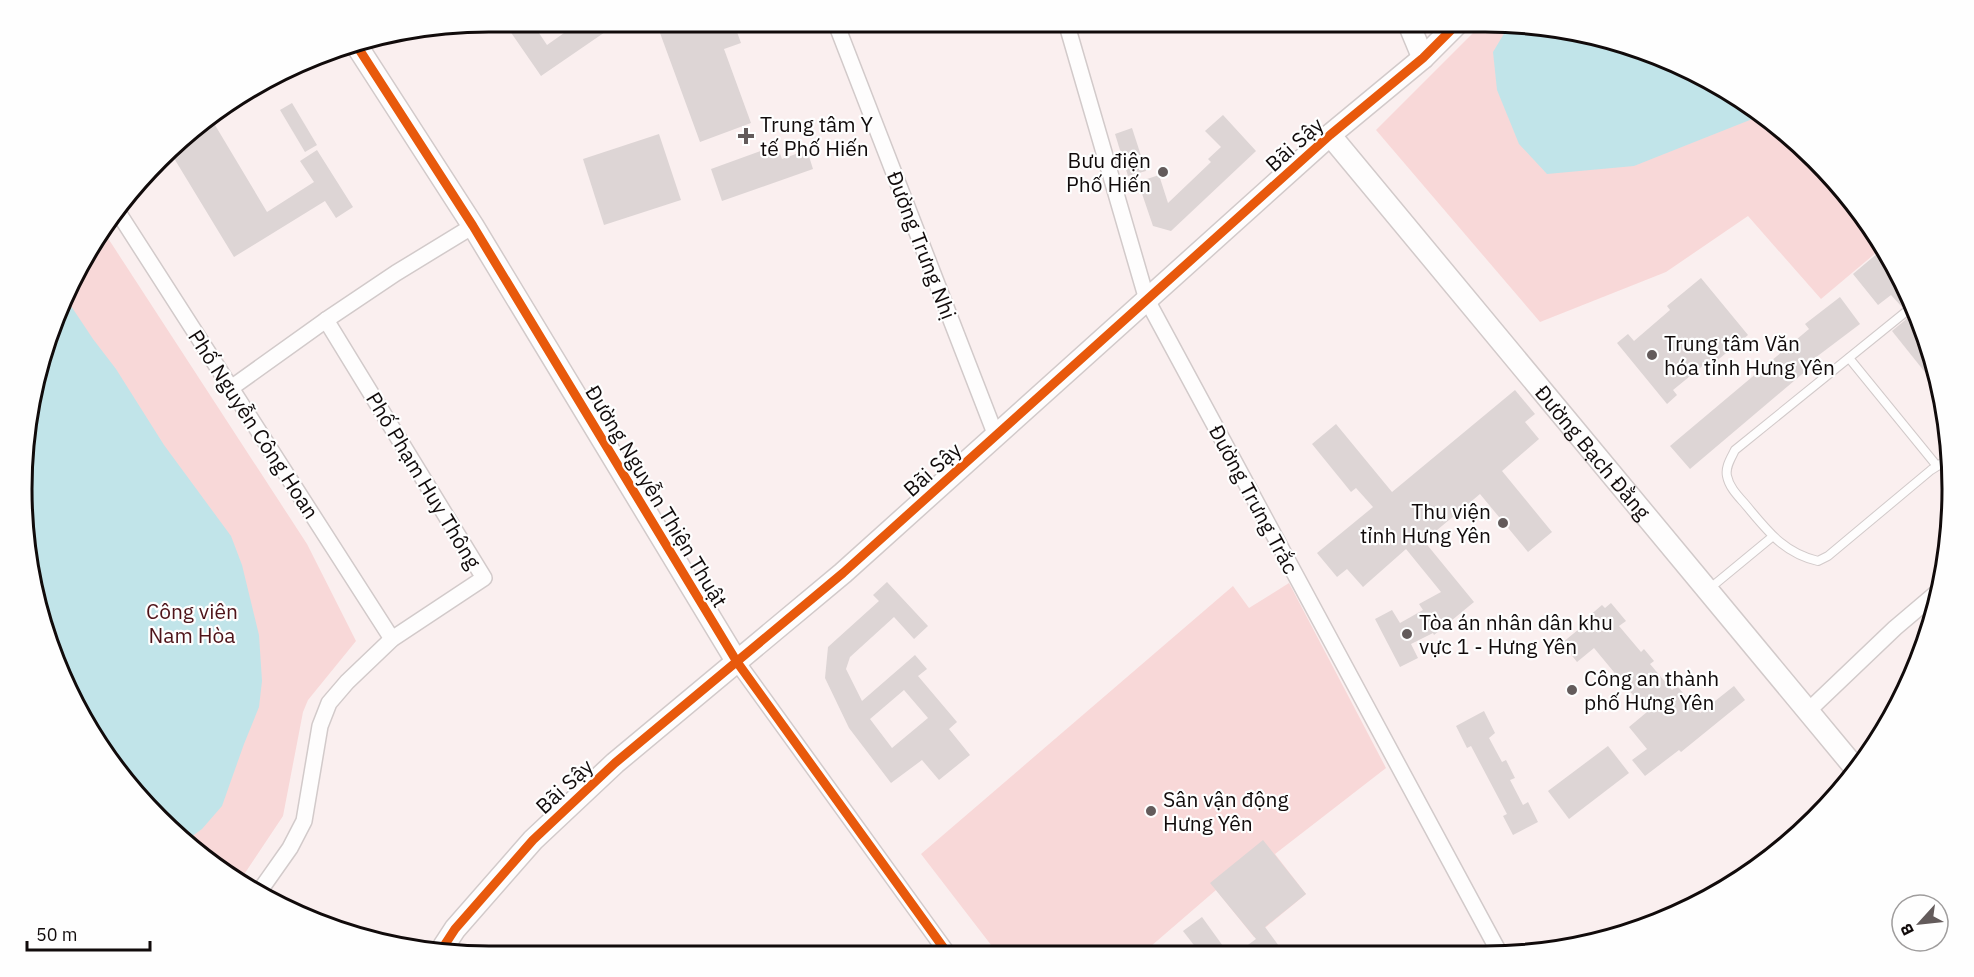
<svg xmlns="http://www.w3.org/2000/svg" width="1974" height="977" font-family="'IBM Plex Sans',sans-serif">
  <rect width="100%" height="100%" fill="#faefef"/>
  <!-- green -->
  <g fill="#f8d8d8">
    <path d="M 1484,22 L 1516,22 L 1606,37 L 1692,69 L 1770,117 L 1837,180 L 1884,246 L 1821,299 L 1748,216 L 1666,272 L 1540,322 L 1376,130 Z"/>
    <path d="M 102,229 L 307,544 L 356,641 L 308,700 L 303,712 L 283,816 L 241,879 L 158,819 L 69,696 L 25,549 L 30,397 L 84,254 Z"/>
    <path d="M 1289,583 L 1386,768 L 1275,854 L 1306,894 L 1254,937 L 1216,890 L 1143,953 L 998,954 L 921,854 L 1233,586 L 1249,608 Z"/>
  </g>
  <!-- water -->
  <g fill="#c1e4e9">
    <path d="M 1511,22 L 1606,37 L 1692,69 L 1765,114 L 1634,166 L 1547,174 L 1519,144 L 1497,90 L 1493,52 Z"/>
    <path d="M 67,300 L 93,339 L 116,369 L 164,445 L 231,536 L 242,565 L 259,635 L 262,681 L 259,707 L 244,744 L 222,806 L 202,829 L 187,840 L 158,819 L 69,696 L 25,549 L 30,397 Z"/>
  </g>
  <!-- building -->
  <g fill="#ddd5d5" fill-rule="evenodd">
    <path d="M 503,21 L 531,21 L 547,45 L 581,21 L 602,21 L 608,30 L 541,76 Z"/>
    <path d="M 695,21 L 733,21 L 741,43 L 724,49 L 751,123 L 700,142 L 660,33 Z"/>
    <path d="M 292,103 L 317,145 L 305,152 L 280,110 Z"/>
    <path d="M 209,115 L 267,212 L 314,182 L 300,161 L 317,150 L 353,207 L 336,218 L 325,201 L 234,257 L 169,150 L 204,118 Z"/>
    <path d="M 1223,115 L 1256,151 L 1171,231 L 1153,226 L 1138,182 L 1159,175 L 1168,203 L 1211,162 L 1208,159 L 1221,147 L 1205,131 Z"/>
    <path d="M 1132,128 L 1146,171 L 1128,176 L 1115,134 Z"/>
    <path d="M 659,134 L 681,200 L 604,225 L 583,159 Z"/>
    <path d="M 777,145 L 782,159 L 807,150 L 813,169 L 722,201 L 711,169 Z"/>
    <path d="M 1885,247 L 1890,254 L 1911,300 L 1902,307 L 1891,295 L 1878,305 L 1853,274 Z"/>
    <path d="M 1701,278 L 1748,335 L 1714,363 L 1711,359 L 1673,390 L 1677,395 L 1667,404 L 1617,343 L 1628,334 L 1634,341 L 1670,310 L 1667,306 Z"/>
    <path d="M 1840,297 L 1860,324 L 1811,361 L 1814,364 L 1690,469 L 1670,446 L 1809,329 L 1805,324 Z"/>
    <path d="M 1916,311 L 1928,338 L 1940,391 L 1892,331 Z"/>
    <path d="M 1515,390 L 1535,414 L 1525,422 L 1539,439 L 1502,471 L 1552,532 L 1528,552 L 1480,494 L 1424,541 L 1474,602 L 1434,635 L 1433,633 L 1411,644 L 1418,658 L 1400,667 L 1375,619 L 1392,610 L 1400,623 L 1423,610 L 1419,604 L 1441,592 L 1406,549 L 1363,587 L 1347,569 L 1337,577 L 1317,553 L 1373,507 L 1356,488 L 1351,492 L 1312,444 L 1336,424 L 1392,492 Z"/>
    <path d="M 887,582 L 928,626 L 914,639 L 894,617 L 850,657 L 846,669 L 862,701 L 915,655 L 927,669 L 918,676 L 957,722 L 949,729 L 970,755 L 939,780 L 922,760 L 891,783 L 849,728 L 825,678 L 828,647 L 879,601 L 873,595 ZM 904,690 L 928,718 L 892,748 L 870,719 Z"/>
    <path d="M 1611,603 L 1626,621 L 1619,626 L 1641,652 L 1644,649 L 1654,661 L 1650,664 L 1672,690 L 1677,686 L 1700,713 L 1734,686 L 1745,700 L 1681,752 L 1679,750 L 1645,776 L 1632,760 L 1647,749 L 1629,727 L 1647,712 L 1594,648 L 1577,662 L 1562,643 L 1590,620 L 1588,617 L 1602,605 L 1605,608 Z"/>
    <path d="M 1484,711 L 1495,733 L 1489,738 L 1502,762 L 1506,760 L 1515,778 L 1510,780 L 1523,805 L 1528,802 L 1538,822 L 1513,835 L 1503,816 L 1507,814 L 1471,746 L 1467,748 L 1456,726 Z"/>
    <path d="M 1608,746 L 1629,773 L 1569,819 L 1548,791 Z"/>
    <path d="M 1263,840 L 1306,894 L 1265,927 L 1284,953 L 1237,953 L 1256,939 L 1210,883 Z"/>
    <path d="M 1202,917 L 1228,953 L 1200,953 L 1183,931 Z"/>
  </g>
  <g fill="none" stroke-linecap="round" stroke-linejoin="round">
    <defs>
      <g id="lane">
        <path d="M 1913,306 L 1735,450 C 1731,458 1725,467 1727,476 C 1729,487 1738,496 1745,504 C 1767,530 1783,553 1818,561 L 1828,556 L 1931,470 L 1950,458"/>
        <path d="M 1849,358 L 1937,466"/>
        <path d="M 1709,589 L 1772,537"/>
      </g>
      <g id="street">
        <path d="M 835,21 L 996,436"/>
        <path d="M 1066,22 L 1147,300 L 1499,952"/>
        <path d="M 116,209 L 392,639"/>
        <path d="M 231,388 L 326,320 L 396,273 L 473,226"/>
        <path d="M 737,662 L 948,954"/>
        <path d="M 1808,711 L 1895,628 L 1941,589"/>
        <path d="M 259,892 L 290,848 L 304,821 L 320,726 L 329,703 L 347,682 L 392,639 L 484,578 L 326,320"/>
      </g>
      <g id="secondary">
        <path d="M 1408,22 L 1423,58"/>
        <path d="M 355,43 L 473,226 L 737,662"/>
        <path id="s1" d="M 1330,135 L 1856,769"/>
        <path d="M 440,952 L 455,929 L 533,840 L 615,763 L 843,573 L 1330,135 L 1423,58 L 1459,22"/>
      </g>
    </defs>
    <!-- lane casing -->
    <use href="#lane" stroke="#d2caca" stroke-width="10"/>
    <!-- street casing -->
    <use href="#street" stroke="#d2caca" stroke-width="18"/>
    <!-- secondary casing -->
    <use href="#secondary" stroke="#d2caca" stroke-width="24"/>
    <!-- lane -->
    <use href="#lane" stroke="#fefdfd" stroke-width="8"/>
    <!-- street -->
    <use href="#street" stroke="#fefdfd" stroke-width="15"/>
    <!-- secondary -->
    <use href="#secondary" stroke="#fefdfd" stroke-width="21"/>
    <defs>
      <g id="cycleway">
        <path d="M 355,43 L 473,226 L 737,662 L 948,954"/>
        <path d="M 440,952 L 455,929 L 533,840 L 615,763 L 843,573 L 1330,135 L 1423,58 L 1459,22"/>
      </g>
    </defs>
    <!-- cycleway casing -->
    <use href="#cycleway" stroke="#fefefe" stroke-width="13"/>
    <!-- cycleway -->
    <use href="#cycleway" stroke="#e8590c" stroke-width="9"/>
  </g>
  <!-- markers -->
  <g fill="#635b5b" stroke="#fefefe" stroke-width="2">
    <path d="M743 127h6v6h6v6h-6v6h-6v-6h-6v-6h6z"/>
    <circle cx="1163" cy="172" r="6"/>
    <circle cx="1652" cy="355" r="6"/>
    <circle cx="1503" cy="523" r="6"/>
    <circle cx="1407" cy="634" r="6"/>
    <circle cx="1572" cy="690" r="6"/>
    <circle cx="1151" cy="811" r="6"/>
  </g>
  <g text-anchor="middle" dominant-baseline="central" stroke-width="4.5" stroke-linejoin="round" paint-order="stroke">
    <!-- poi labels -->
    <g font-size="21" fill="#110b0b" stroke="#fefefe" text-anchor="start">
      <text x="760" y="124">Trung tâm Y<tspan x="760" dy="24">tế Phố Hiến</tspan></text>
      <text x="1151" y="160" text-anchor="end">Bưu điện<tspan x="1151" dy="24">Phố Hiến</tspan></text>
      <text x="1664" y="343">Trung tâm Văn<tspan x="1664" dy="24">hóa tỉnh Hưng Yên</tspan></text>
      <text x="1491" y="511" text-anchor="end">Thu viện<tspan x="1491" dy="24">tỉnh Hưng Yên</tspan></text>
      <text x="1419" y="622">Tòa án nhân dân khu<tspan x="1419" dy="24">vực 1 - Hưng Yên</tspan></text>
      <text x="1584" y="678">Công an thành<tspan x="1584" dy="24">phố Hưng Yên</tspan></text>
      <text x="1163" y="799">Sân vận động<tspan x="1163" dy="24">Hưng Yên</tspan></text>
    </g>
    <!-- street labels -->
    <g font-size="21" fill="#110b0b" stroke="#fefefe">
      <text transform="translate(1294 144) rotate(-42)">Bãi Sậy</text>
      <text transform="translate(922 245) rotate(69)">Đường Trưng Nhị</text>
      <text transform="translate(254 424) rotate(57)">Phố Nguyễn Công Hoan</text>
      <text stroke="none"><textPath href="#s1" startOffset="412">Đường Bạch Đằng</textPath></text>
      <text transform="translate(932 469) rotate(-42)">Bãi Sậy</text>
      <text transform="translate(424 480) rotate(59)">Phố Phạm Huy Thông</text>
      <text transform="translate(657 496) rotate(59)">Đường Nguyễn Thiện Thuật</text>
      <text transform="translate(1254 499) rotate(62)">Đường Trưng Trắc</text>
      <text transform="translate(564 786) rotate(-43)">Bãi Sậy</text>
    </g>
    <!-- park labels -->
    <g font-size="21" fill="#4e1319" stroke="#fefefe">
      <text x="192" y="611">Công viên<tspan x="192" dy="24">Nam Hòa</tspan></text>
    </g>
  </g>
  <!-- crop -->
  <path d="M0 0H1974V977H0ZM489 32H1485A457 457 0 0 1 1942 489V489A457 457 0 0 1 1485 946H489A457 457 0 0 1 32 489V489A457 457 0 0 1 489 32Z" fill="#fefefe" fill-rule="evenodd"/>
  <path fill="none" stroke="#110b0b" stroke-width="3" d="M489 32H1485A457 457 0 0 1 1942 489V489A457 457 0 0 1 1485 946H489A457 457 0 0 1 32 489V489A457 457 0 0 1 489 32Z"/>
  <!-- north arrow -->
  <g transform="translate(1920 923) rotate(243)"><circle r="28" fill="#fefefe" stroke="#9f9d9d" stroke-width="1.5"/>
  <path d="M0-4.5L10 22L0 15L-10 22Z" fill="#635b5b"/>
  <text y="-9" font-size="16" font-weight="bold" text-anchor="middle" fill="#110b0b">B</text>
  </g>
  <!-- scale -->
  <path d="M27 941v9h123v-9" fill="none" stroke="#110b0b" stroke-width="3"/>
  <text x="36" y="941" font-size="18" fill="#110b0b" stroke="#fefefe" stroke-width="4.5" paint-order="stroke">50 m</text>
</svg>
